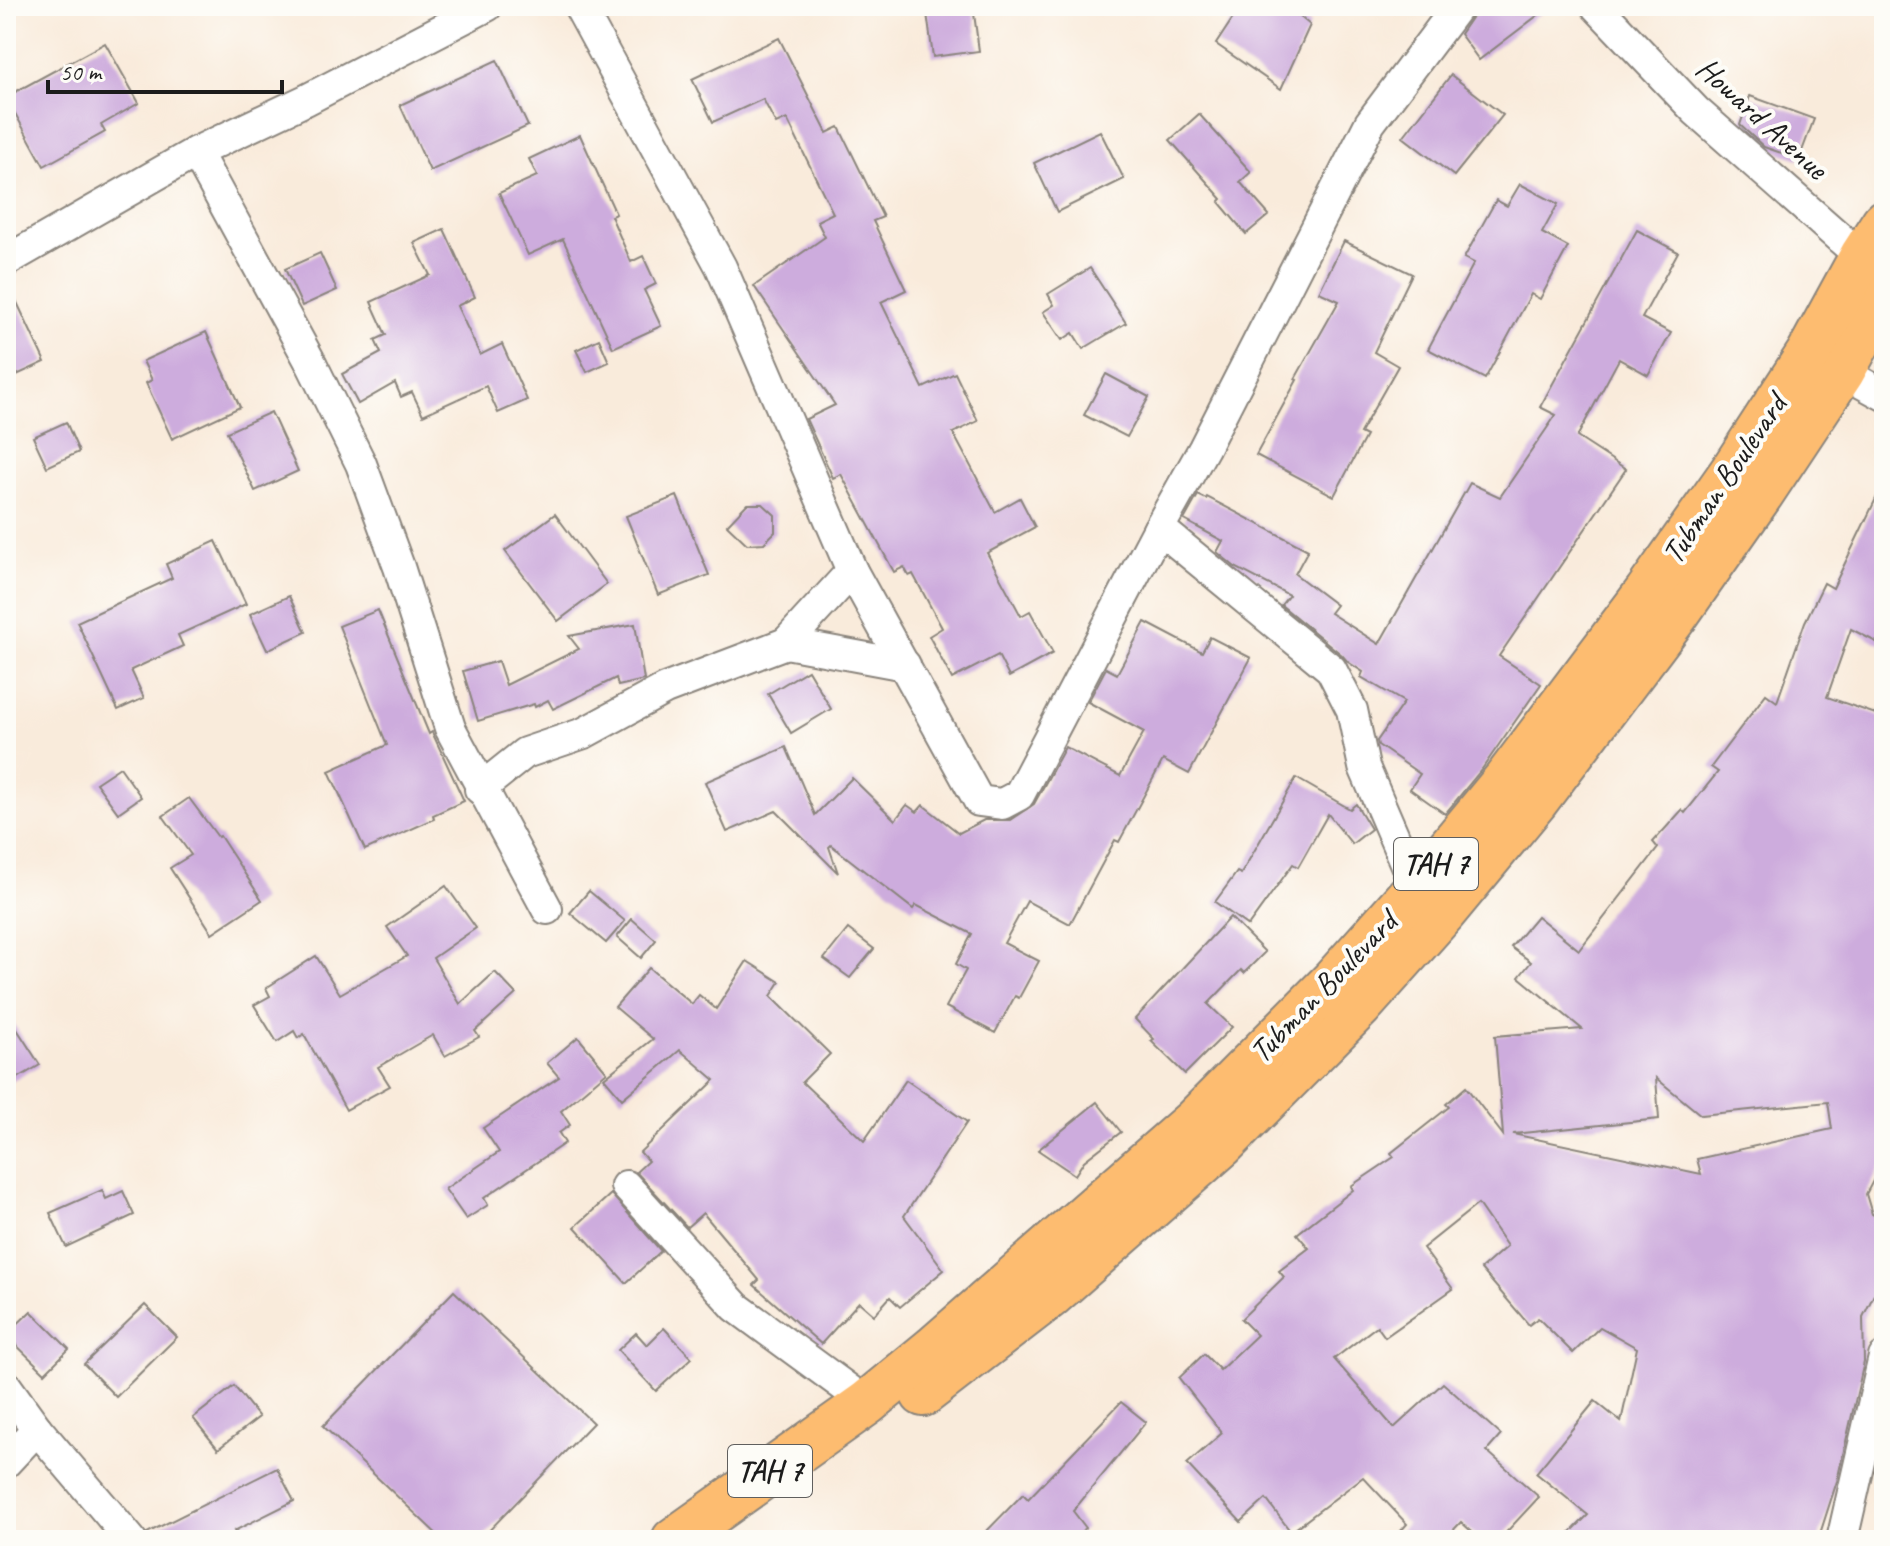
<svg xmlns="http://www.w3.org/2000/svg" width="1890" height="1546" font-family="Caveat,sans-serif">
  <rect width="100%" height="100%" fill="#fdfcf7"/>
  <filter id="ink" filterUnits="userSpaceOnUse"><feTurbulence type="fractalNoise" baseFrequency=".0125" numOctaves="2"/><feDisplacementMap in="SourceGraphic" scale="16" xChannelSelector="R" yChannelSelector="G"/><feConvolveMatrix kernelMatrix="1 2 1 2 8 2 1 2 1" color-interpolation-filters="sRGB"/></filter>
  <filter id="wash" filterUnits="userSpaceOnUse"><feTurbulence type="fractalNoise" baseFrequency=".006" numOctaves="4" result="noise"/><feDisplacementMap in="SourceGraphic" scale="32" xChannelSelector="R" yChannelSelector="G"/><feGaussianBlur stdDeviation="1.8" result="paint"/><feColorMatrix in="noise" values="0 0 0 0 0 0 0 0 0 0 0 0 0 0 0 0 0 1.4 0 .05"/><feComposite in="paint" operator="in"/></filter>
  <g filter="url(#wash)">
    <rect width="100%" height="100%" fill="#f9ebdb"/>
    <g id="blocks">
      <!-- building -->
      <g fill="#cdacdd" fill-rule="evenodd">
        <path d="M 926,6 L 973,6 L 979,51 L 933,57 Z"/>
        <path d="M 1241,6 L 1287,6 L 1310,25 L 1281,89 L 1216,44 Z"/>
        <path d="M 1487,6 L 1550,6 L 1479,60 L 1460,34 L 1471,18 Z"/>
        <path d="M 779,38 L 827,133 L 839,127 L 883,217 L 873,221 L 906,290 L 881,302 L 923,388 L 955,373 L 978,421 L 953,433 L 995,512 L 1020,498 L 1035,527 L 987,553 L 1021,616 L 1030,611 L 1053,653 L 1009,677 L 998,655 L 952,679 L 929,636 L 942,628 L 913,574 L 909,576 L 904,567 L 894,572 L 841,474 L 833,478 L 806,419 L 835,405 L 754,286 L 825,237 L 817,221 L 833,213 L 787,119 L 776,124 L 763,99 L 713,122 L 692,79 Z"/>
        <path d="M 105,43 L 139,103 L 101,125 L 105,132 L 44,166 L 6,97 Z"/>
        <path d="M 497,60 L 528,126 L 430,171 L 400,105 Z"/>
        <path d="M 1451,75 L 1503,115 L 1454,176 L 1403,137 Z"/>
        <path d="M 1750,96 L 1814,119 L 1799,159 L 1764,147 L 1740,125 Z"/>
        <path d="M 1199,114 L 1251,172 L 1240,182 L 1269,215 L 1246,234 L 1219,202 L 1222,199 L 1170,140 Z"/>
        <path d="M 1100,131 L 1124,179 L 1057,212 L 1034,163 Z"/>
        <path d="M 580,135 L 616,214 L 611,216 L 631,262 L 643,256 L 656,284 L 644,290 L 661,326 L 613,348 L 563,239 L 528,255 L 499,193 L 537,176 L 529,159 Z"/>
        <path d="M 1520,184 L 1558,204 L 1542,233 L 1568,247 L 1540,299 L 1531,294 L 1485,379 L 1428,349 L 1474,263 L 1464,258 L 1496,200 L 1507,206 Z"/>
        <path d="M 444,229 L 475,297 L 457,306 L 480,355 L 502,344 L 527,400 L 498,413 L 486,386 L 423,415 L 412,392 L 401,397 L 395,383 L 358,404 L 342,374 L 381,353 L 375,340 L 386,335 L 371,302 L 430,275 L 414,243 Z"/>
        <path d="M 1637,230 L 1678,252 L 1642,318 L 1671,333 L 1648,375 L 1619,359 L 1577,437 L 1626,469 L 1499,656 L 1541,684 L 1482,769 L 1445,814 L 1410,789 L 1420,774 L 1378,745 L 1377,741 L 1404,702 L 1361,677 L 1363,672 L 1348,662 L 1342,655 L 1281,605 L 1289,595 L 1235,567 L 1217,552 L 1223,541 L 1184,520 L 1198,495 L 1206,499 L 1207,497 L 1308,550 L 1295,574 L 1336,605 L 1330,613 L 1379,644 L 1470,483 L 1500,497 L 1556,415 L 1540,407 Z"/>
        <path d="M 1344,241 L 1412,274 L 1374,352 L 1398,366 L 1360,433 L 1366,436 L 1334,496 L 1256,455 L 1297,380 L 1295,379 L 1339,301 L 1319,292 Z"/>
        <path d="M 320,253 L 337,290 L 302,306 L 285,269 Z"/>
        <path d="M 1090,268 L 1126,323 L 1083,349 L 1073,333 L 1062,340 L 1043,312 L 1054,305 L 1048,294 Z"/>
        <path d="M 6,279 L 45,362 L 6,380 Z"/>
        <path d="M 206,332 L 240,407 L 172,439 L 146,383 L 152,380 L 143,361 Z"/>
        <path d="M 599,339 L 609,362 L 587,372 L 576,350 Z"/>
        <path d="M 1106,374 L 1149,397 L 1127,437 L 1084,415 Z"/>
        <path d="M 271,412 L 298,471 L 255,491 L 227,432 Z"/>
        <path d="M 66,422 L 79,452 L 47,467 L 33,437 Z"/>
        <path d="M 1884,482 L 1884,646 L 1851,629 L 1827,697 L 1884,717 L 1884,1160 L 1866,1194 L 1872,1214 L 1884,1220 L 1884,1274 L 1863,1317 L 1864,1362 L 1837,1481 L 1818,1540 L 1773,1540 L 1755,1535 L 1753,1540 L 1563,1540 L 1588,1515 L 1536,1473 L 1595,1401 L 1621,1422 L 1637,1348 L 1600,1327 L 1573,1353 L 1538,1318 L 1529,1325 L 1481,1269 L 1507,1246 L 1478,1204 L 1423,1248 L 1453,1289 L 1385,1337 L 1377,1326 L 1334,1359 L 1394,1428 L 1443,1383 L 1501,1435 L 1487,1451 L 1539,1497 L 1499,1540 L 1481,1540 L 1461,1522 L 1444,1540 L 1393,1540 L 1407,1524 L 1363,1477 L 1291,1532 L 1266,1499 L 1241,1522 L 1187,1464 L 1222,1433 L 1179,1378 L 1204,1354 L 1220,1370 L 1257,1335 L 1241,1319 L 1284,1277 L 1279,1271 L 1309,1248 L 1297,1234 L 1353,1190 L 1351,1186 L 1394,1157 L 1391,1153 L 1449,1107 L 1446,1104 L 1466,1087 L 1503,1135 L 1495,1036 L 1582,1029 L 1519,977 L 1531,962 L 1511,947 L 1537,916 L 1579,950 L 1658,848 L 1653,842 L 1682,810 L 1685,813 L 1718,772 L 1711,767 L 1766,694 L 1777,702 L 1805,622 L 1824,583 L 1833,588 ZM 1656,1078 L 1701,1115 L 1828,1102 L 1832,1129 L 1697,1159 L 1701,1174 L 1513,1134 L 1659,1119 Z"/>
        <path d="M 677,496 L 709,575 L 658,595 L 626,516 Z"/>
        <path d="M 747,504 L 763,504 L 775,515 L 775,532 L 764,543 L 747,544 L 727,525 Z"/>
        <path d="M 555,514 L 607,584 L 558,621 L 505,551 Z"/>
        <path d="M 216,541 L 246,604 L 178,635 L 183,646 L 131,670 L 144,698 L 118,710 L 77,622 L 172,578 L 166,564 Z"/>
        <path d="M 289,596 L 306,632 L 267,650 L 250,614 Z"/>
        <path d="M 378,610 L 429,734 L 432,732 L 464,801 L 433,815 L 434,819 L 365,850 L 329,771 L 387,745 L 339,626 Z"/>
        <path d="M 1145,622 L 1202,652 L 1210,637 L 1251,658 L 1189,774 L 1163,760 L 1119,842 L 1115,840 L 1070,924 L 1027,901 L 1004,943 L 1039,961 L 1019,998 L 1015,996 L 995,1033 L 946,1007 L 966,970 L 956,964 L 972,934 L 916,905 L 913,909 L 831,845 L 829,847 L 838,873 L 776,811 L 727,832 L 705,782 L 786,747 L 815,815 L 852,778 L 895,820 L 907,805 L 917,812 L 923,805 L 959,833 L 984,820 L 1010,820 L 1034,804 L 1065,747 L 1120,776 L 1144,732 L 1088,702 L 1106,668 L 1117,674 Z"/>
        <path d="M 635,624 L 644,680 L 618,686 L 616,678 L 553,709 L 548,700 L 535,707 L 534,704 L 478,721 L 463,671 L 498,661 L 506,685 L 579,649 L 569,636 Z"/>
        <path d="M 808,670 L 831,709 L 791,733 L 768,694 Z"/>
        <path d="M 120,767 L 141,797 L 118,813 L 96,783 Z"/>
        <path d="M 1296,778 L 1350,809 L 1356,804 L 1371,829 L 1352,844 L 1328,814 L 1298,867 L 1293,864 L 1248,926 L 1215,902 L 1237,872 L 1241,874 Z"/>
        <path d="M 189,798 L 218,837 L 220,836 L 262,900 L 212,933 L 170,868 L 191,855 L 163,816 Z"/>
        <path d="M 446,886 L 476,928 L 433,958 L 460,1004 L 495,972 L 516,994 L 475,1031 L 479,1037 L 445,1056 L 433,1035 L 378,1067 L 390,1086 L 346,1110 L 304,1034 L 298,1038 L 294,1031 L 277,1042 L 254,1005 L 270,996 L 266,988 L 316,956 L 340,994 L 407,956 L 387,927 Z"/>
        <path d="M 589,891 L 625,921 L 606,943 L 570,913 Z"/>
        <path d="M 1230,917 L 1265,952 L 1244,973 L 1241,970 L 1208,1004 L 1232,1027 L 1185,1074 L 1151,1041 L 1154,1039 L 1135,1019 Z"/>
        <path d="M 632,919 L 656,940 L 641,958 L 617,937 Z"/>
        <path d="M 848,929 L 874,949 L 850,978 L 824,959 Z"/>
        <path d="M 747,961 L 780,982 L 771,996 L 830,1054 L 802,1082 L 864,1141 L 906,1080 L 967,1122 L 904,1216 L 944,1270 L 900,1307 L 890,1297 L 874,1315 L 859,1302 L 821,1344 L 754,1285 L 759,1280 L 703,1213 L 687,1227 L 636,1172 L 648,1161 L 640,1152 L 715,1080 L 680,1050 L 622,1099 L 604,1078 L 653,1039 L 615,1007 L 649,968 L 692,1004 L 699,995 L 716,1009 Z"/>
        <path d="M 6,1012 L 40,1065 L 6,1085 Z"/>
        <path d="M 578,1037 L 607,1072 L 561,1111 L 570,1125 L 559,1133 L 565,1143 L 484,1198 L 488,1205 L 466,1219 L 445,1189 L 499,1152 L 483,1128 L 559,1077 L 547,1063 Z"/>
        <path d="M 1097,1102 L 1121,1132 L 1084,1161 L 1075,1175 L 1038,1150 Z"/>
        <path d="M 102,1190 L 106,1199 L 123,1191 L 134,1215 L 66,1247 L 50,1213 Z"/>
        <path d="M 611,1194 L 661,1251 L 626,1283 L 575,1227 Z"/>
        <path d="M 454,1291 L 593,1423 L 480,1540 L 443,1540 L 323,1426 Z"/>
        <path d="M 145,1305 L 177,1337 L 116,1397 L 84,1364 Z"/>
        <path d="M 31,1311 L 69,1349 L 45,1373 L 6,1335 Z"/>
        <path d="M 664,1328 L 692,1358 L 656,1391 L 618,1350 L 636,1333 L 647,1345 Z"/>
        <path d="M 234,1386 L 259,1417 L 218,1449 L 193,1418 Z"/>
        <path d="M 1121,1402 L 1146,1422 L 1073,1511 L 1086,1528 L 1069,1540 L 978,1540 L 1023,1494 L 1028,1499 Z"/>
        <path d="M 277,1468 L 294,1501 L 234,1531 L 241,1540 L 149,1540 L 147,1533 Z"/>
      </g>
    </g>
  </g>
  <g filter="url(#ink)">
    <use href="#blocks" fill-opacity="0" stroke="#8a847c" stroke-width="2"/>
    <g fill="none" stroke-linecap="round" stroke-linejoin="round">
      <defs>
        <g id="minor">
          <path d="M 579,6 L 721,267 L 852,571 L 979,801 L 1002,804 L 1019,795 L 1159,528 L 1204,448 L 1370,123 L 1458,6"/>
          <path d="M 1596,6 L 1696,111 L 1884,277"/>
          <path d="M 196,152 L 312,365 L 361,464 L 399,567 L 450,728 L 547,909"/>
          <path d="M 6,261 L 196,152 L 306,100 L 487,6"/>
          <path d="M 1842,372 L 1884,395"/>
          <path d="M 1159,528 L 1331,669 L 1352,710 L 1364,767 L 1416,888"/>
          <path d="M 786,643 L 852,571"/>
          <path d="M 480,789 L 525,753 L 584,733 L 665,689 L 786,643 L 905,665"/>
          <path d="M 626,1186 L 736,1307 L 867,1403"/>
          <path d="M 6,1386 L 37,1429 L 131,1540"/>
          <path d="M 6,1462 L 37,1429"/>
          <path d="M 1842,1540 L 1884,1357"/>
        </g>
        <g id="highway">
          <path d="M 923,1394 L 1050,1296 L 1221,1146 L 1360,1006 L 1444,912 L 1535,802 L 1677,614 L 1761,494 L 1842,372 L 1884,296"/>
          <path d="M 674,1540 L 867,1403 L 934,1348 L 1195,1120 L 1333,981 L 1416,888 L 1506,779 L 1647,592 L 1731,473 L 1809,353 L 1862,256 L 1884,222"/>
        </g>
      </defs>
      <!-- minor casing -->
      <use href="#minor" stroke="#8a847c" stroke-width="34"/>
      <!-- highway casing -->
      <use href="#highway" stroke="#8a847c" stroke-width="48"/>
      <!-- minor -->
      <use href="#minor" stroke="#fff" stroke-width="30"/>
      <!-- highway -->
      <use href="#highway" stroke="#fdbc6f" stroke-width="44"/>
    </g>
  </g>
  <g text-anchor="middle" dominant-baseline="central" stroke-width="8" stroke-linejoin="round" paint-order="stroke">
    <!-- shield labels -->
    <g fill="#fdfcf7" stroke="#605f5e" stroke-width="2">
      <rect x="1394" y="838" width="84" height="52" rx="6"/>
      <rect x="728" y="1445" width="84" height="52" rx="6"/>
    </g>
    <g font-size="30" font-weight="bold" fill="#1c1c1c">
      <text x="1436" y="864">TAH 7</text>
      <text x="770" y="1471">TAH 7</text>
    </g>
    <!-- street labels -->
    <g font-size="32" fill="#1c1c1c" stroke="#fdfcf7">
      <text transform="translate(1762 118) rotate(42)">Howard Avenue</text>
      <text transform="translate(1724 479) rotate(-56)">Tubman Boulevard</text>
      <text transform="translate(1323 987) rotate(-46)">Tubman Boulevard</text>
    </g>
  </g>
  <!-- margin -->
  <rect width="1890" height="1546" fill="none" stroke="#fdfcf7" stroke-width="32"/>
  <!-- scale -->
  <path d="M48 80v12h234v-12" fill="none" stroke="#1c1c1c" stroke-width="4"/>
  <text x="60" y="80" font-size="24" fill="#1c1c1c" stroke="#fdfcf7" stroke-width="6" paint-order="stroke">50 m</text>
</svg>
